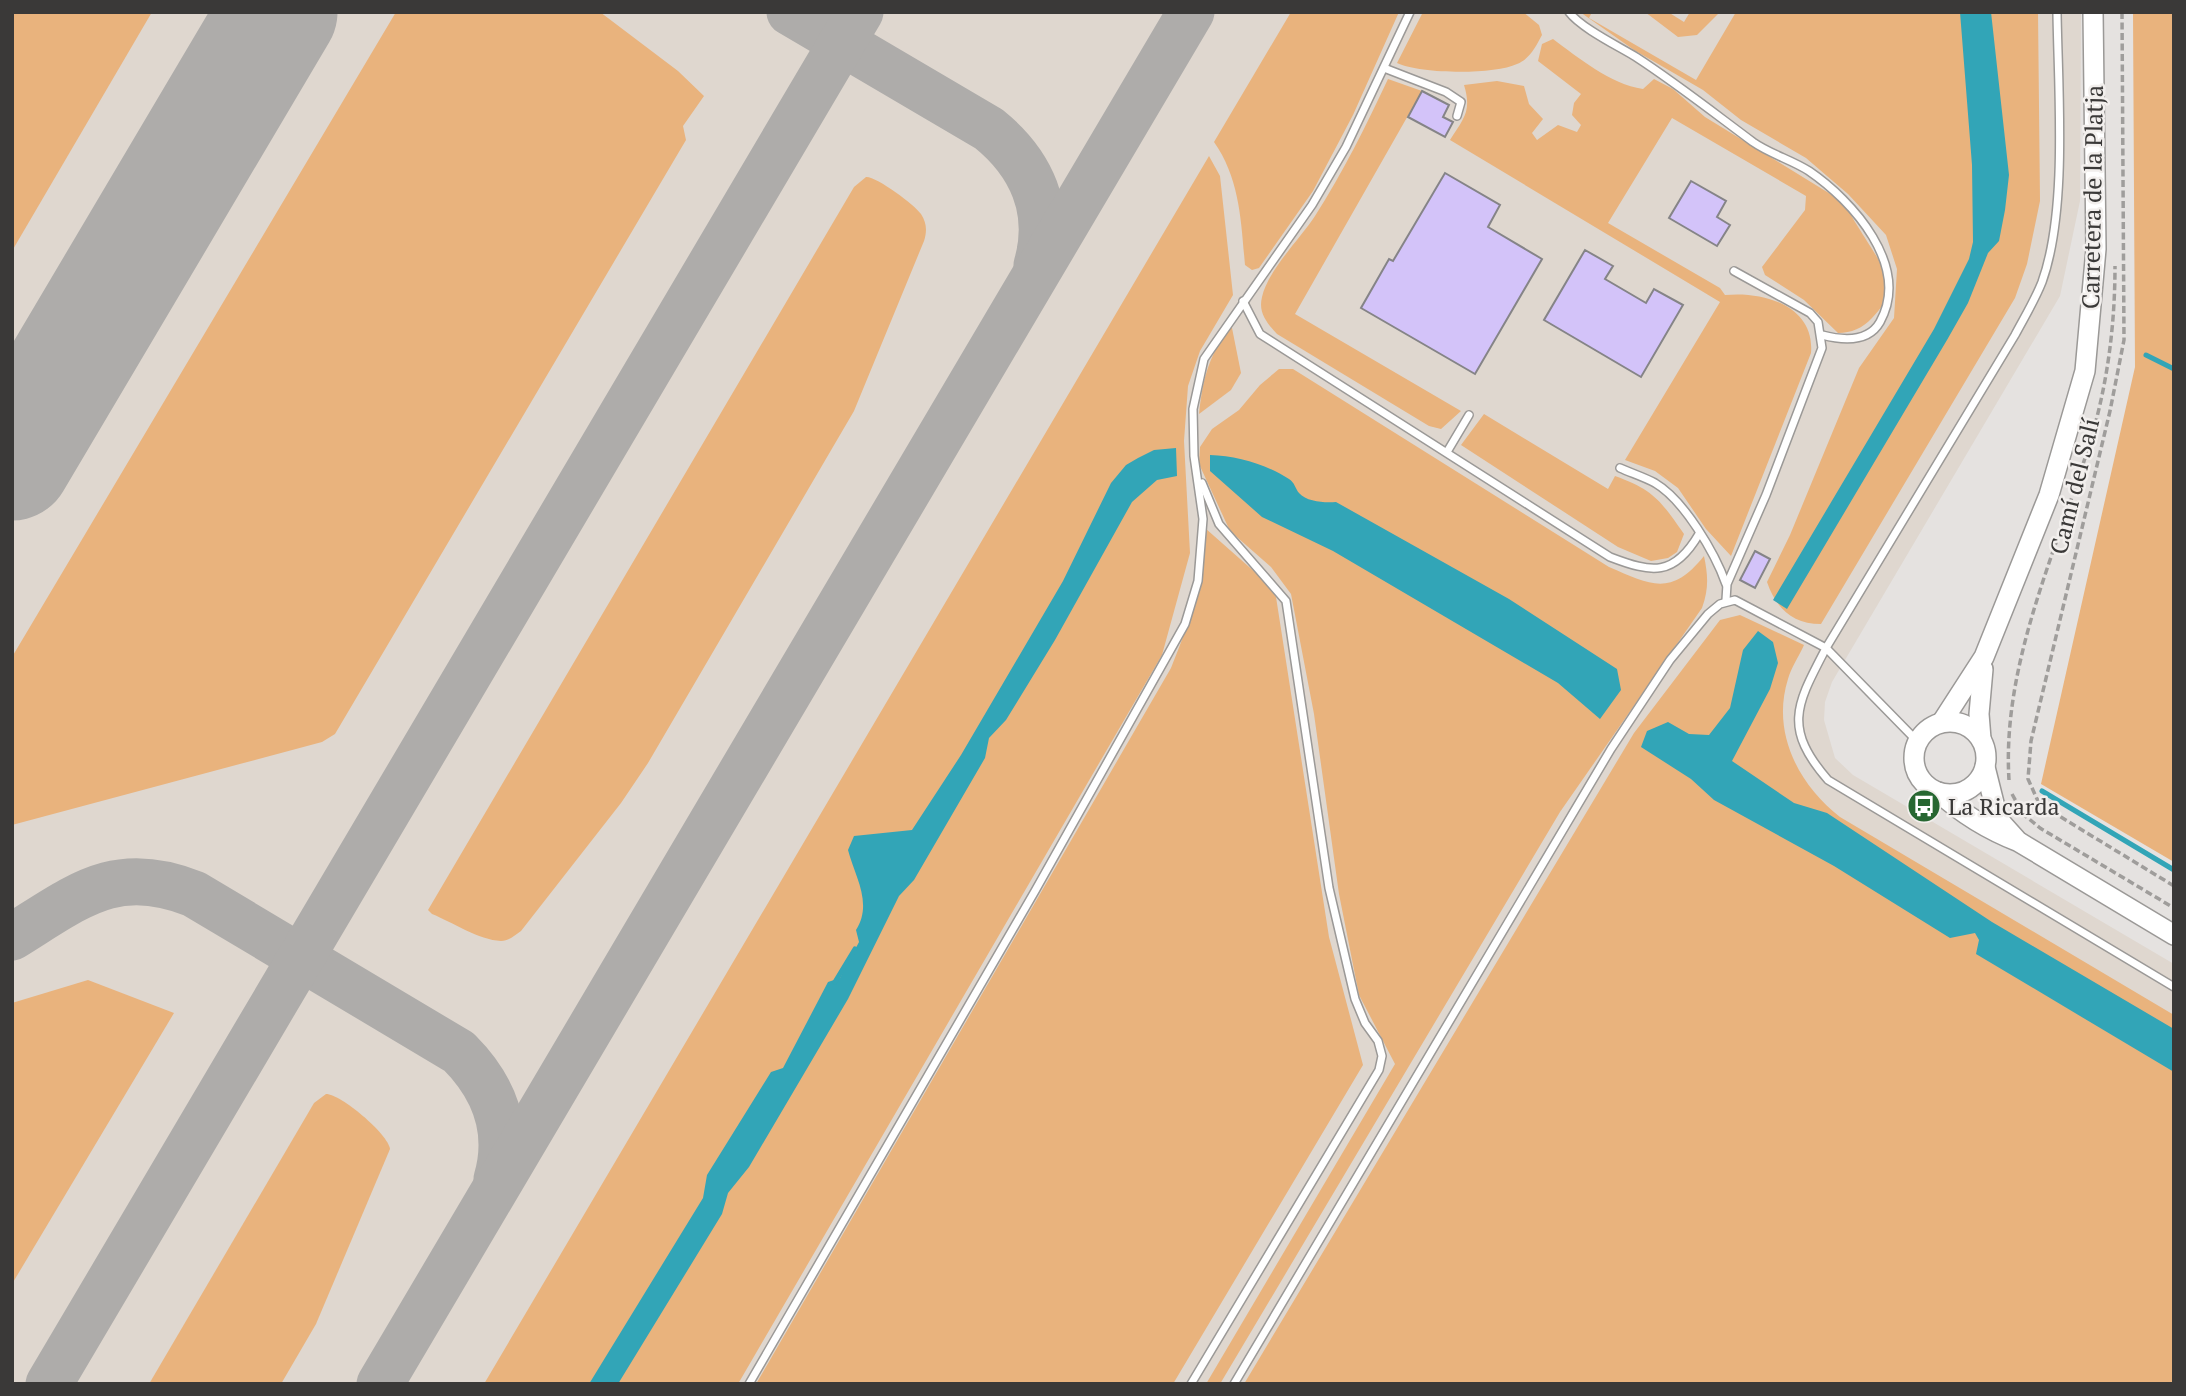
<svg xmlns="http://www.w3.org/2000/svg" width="2186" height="1396" font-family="'PT Serif',serif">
  <rect width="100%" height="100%" fill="#e5e2e0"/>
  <!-- built -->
  <path fill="#dfd7cf" d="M 12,12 L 2081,12 L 2080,201 L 2060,296 L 1832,682 L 1825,702 L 1824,720 L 1835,758 L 1853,775 L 2174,964 L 2174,1384 L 12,1384 Z"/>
  <!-- green -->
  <g fill="#e9b37d">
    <path d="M 12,12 L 152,12 L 12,251 Z"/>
    <path d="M 396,12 L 600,12 L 678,71 L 704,96 L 683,126 L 686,140 L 335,734 L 322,742 L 12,825 L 12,657 Z"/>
    <path d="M 1291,12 L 1399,12 L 1353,115 L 1313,191 L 1259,268 L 1252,270 L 1245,265 C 1241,221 1240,179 1214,142 Z"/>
    <path d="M 1423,12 L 1523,12 L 1539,25 L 1542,35 C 1536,46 1530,59 1517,64 C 1494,75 1420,74 1397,63 Z"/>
    <path d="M 1580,12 L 1592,12 L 1589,18 L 1696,80 L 1736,12 L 2038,12 L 2040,201 L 2027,264 L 2015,298 L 1821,624 C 1792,624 1776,608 1767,582 L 1790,535 L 1859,368 L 1894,318 L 1897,269 L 1886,235 L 1848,194 L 1806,158 L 1741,120 L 1703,90 L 1634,50 Z"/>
    <path d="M 1645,12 L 1668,12 L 1684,22 L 1690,12 L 1720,12 L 1697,35 L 1678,37 Z"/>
    <path d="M 2133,12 L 2174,12 L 2174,862 L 2041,784 L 2135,367 Z"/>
    <path d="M 1553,39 C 1579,58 1610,84 1643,89 L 1654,79 L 1673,89 L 1705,117 L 1845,203 C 1853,223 1886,266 1888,280 C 1891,296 1882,307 1872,318 C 1863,328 1851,333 1838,333 L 1804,300 L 1765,275 L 1762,267 L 1805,210 L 1806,196 L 1672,118 L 1608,223 L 1720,288 L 1725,295 C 1764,291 1815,306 1811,353 L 1731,556 L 1706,529 L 1678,488 L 1655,471 L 1625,460 L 1720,302 L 1450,140 C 1464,118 1472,111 1464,85 L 1497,81 L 1524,86 L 1529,104 L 1543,119 L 1532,133 L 1537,140 L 1558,125 L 1577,132 L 1581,125 L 1572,115 L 1574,103 L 1581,94 L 1538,61 L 1542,44 Z"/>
    <path d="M 1388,79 L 1422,91 L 1295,314 L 1461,411 L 1441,429 L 1429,426 L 1277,334 C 1267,323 1258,313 1262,297 C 1268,270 1300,239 1315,216 C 1343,172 1366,126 1388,79 Z"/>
    <path d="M 1209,156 L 1220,176 L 1233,295 L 1200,351 L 1188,386 L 1184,441 L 1190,553 L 1162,655 L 738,1384 L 484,1384 Z"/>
    <path d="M 866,177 C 876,176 915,205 921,214 C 927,223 927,232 924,241 L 854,411 L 648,763 L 621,803 L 521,931 C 515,935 509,941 501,941 C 479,940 452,922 432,914 L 428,910 L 854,187 Z"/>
    <path d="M 1231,323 L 1241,373 L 1231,390 L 1199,414 C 1203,374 1210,356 1231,323 Z"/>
    <path d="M 1279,369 L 1293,369 L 1609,567 C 1651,585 1671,597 1704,556 C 1708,575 1709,589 1702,608 L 1560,812 L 1220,1384 L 1206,1384 L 1395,1064 L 1359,995 L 1339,894 L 1314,714 L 1291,594 L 1271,567 L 1230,531 L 1199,464 L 1200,447 L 1212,429 L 1239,410 L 1260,385 Z"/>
    <path d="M 1484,414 L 1608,489 L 1615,476 C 1654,490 1661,501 1684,534 L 1677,552 L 1668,558 L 1651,561 L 1618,547 L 1461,445 Z"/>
    <path d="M 1205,528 L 1265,581 L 1276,597 L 1329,937 L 1363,1065 L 1173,1384 L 756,1384 L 1171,668 C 1192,616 1202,585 1205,528 Z"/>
    <path d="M 1740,615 L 1804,645 C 1799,656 1791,668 1788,679 C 1771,733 1799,785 1840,817 L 2174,1015 L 2174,1384 L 1244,1384 L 1634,733 L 1720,620 Z"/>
    <path d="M 88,980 L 174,1013 L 12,1284 L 12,1003 Z"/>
    <path d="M 326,1094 C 341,1094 388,1134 390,1149 L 316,1324 L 281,1384 L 149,1384 L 314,1103 Z"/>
  </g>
  <!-- water -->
  <g fill="#32a5b7">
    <path d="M 1960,12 L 1991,12 L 2009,175 L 2005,210 L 1999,241 L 1988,253 L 1968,303 L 1947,340 L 1787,609 L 1773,600 L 1934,329 L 1969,259 L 1973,242 L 1972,165 Z"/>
    <path d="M 1176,448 L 1177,476 L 1157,480 L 1132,502 L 1055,640 L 1006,720 L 989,738 L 985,758 L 914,880 L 899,896 L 848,999 L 749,1167 L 728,1193 L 722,1214 L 618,1384 L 589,1384 L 703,1198 L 707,1175 L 771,1072 L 783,1068 L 828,982 L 840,978 L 859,942 L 856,930 C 873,903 855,877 848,850 L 854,836 L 912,830 L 961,755 L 1063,581 L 1111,483 L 1126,465 L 1138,458 L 1154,450 Z"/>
    <path d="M 1210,455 C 1237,456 1266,464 1289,479 C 1295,483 1295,488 1299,493 C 1307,502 1325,503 1336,502 L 1509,599 L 1617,669 L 1621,690 L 1600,719 L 1558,683 L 1333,551 L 1262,517 L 1210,471 Z"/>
    <path d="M 1758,631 L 1773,642 L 1778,663 L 1770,689 L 1732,761 L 1794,803 L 1827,813 L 1992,922 L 2174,1029 L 2174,1072 L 1976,954 L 1979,940 L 1975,933 L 1950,938 L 1834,866 L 1714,800 L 1691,779 L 1641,747 L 1647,731 L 1668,722 L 1689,734 L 1709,735 L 1730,708 L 1743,650 Z"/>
  </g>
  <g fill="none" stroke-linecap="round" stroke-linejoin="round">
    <!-- stream -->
    <g stroke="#32a5b7" stroke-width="5">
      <path d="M 2146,355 L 2174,369"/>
      <path d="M 2042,791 L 2174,870"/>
      <path d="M 835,982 L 855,949"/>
    </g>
    <!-- taxiway -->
    <g stroke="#aeacaa" stroke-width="47">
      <path d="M 790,12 L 989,129 C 1031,163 1053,210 1037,265"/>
      <path d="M 12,937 C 77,897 115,862 194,894 L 459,1052 C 494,1087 511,1131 497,1179"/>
      <path d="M 49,1384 L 860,12"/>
      <path d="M 380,1384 L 1191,12"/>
    </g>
    <!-- runway -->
    <path stroke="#aeacaa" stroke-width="119" d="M 12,461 L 278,12"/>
  </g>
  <!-- building -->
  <g fill="#d3c3f9" stroke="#858487" stroke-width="2">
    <path d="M 1422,91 L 1449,105 L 1443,117 L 1453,122 L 1445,137 L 1408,117 Z"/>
    <path d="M 1445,173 L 1500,205 L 1488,227 L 1542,259 L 1475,374 L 1361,308 L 1389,259 L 1393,261 Z"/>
    <path d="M 1691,181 L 1726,201 L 1717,217 L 1730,225 L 1717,246 L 1669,218 Z"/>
    <path d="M 1585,250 L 1613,266 L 1605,279 L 1646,303 L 1654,289 L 1683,305 L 1641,377 L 1544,320 Z"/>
    <path d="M 1755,551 L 1770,559 L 1755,588 L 1740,580 Z"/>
  </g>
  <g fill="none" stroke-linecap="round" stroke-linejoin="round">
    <defs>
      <g id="service">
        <path d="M 1569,12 C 1581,28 1618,46 1636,57 C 1676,83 1714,113 1753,142 C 1770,154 1792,160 1809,171 C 1853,201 1911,266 1880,322 C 1868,343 1841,340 1822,335"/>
        <path d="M 2057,12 C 2058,89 2068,210 2042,282 C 2035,300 2024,318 2015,335 L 1826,648 C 1797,704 1782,727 1828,780 L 2174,987"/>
        <path d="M 1384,68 L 1446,92 L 1461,102 L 1457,116"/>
        <path d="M 1243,301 L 1260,334 L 1610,557 C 1652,573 1674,577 1699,534"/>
        <path d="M 1447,452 L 1469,415"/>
        <path d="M 1620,468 C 1631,473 1644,477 1655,483 C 1684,500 1715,553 1726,584"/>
        <path d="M 1726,600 L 1727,584 L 1766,495 L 1822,348 L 1818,322 L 1810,313 L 1734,271"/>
        <path d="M 749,1384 L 1035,891 L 1185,624 L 1198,581 L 1203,519 L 1194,456 L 1193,409 L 1204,359 L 1312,205 L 1346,147 L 1410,12"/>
        <path d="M 1191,1384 L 1379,1070 L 1382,1056 L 1378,1041 L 1365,1023 L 1355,999 L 1329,888 L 1286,601 L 1219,524 L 1202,483"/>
        <path d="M 1234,1384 L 1611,749 L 1670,660 L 1708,614 L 1720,604 L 1735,600 L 1826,648 L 1917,741"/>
      </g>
      <g id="tertiary">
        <circle cx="1950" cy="758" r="36"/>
        <path d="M 1942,722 L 1984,657 L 2049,495 L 2085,371 L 2096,249 L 2093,12"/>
        <path d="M 1981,739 L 1979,714 L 1983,669"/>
        <path d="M 1985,767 L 1998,819 L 2016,839"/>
        <path d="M 1938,792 C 1962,814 1988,830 2019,842 L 2174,935"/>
      </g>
    </defs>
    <!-- service casing -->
    <use href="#service" stroke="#9b9997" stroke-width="10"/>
    <!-- tertiary casing -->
    <use href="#tertiary" stroke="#9b9997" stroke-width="22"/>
    <!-- path -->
    <g stroke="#9f9d9b" stroke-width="3.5" stroke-dasharray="7 3.5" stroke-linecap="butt">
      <path d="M 2122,12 L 2124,340 L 2110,411 L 2031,741 L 2028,779 L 2037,799 L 2046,808 L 2174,886"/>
      <path d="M 2009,780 C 2002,668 2053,559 2086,455 C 2106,394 2115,331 2115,266"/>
      <path d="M 2012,794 L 2023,814 L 2040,828 L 2174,908"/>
    </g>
    <!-- service -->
    <use href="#service" stroke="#fff" stroke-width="7"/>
    <!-- tertiary -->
    <use href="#tertiary" stroke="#fff" stroke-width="19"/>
  </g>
  <!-- icons -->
  <defs>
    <symbol id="bus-disc" viewBox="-11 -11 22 22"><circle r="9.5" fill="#276731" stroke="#f2efed"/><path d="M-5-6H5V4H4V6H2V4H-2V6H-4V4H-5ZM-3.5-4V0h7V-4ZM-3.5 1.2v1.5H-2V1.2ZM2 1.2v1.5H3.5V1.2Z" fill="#fff"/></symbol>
  </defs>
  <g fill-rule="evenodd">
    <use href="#bus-disc" x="1905" y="787" width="38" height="38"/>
  </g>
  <g text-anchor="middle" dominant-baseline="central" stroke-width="5" stroke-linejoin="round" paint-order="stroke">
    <!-- street labels -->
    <g font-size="24" fill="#3a3938" stroke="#f2efed">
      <text transform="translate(2092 197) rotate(-89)">Carretera de la Platja</text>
      <text transform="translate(2074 486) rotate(-76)">Camí del Salí</text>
    </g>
    <!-- poi labels -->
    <g font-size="24" fill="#3a3938" stroke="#f2efed" text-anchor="start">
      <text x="1948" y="806">La Ricarda</text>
    </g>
  </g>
  <!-- border -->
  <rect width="2186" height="1396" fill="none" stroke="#3a3938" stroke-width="28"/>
</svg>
